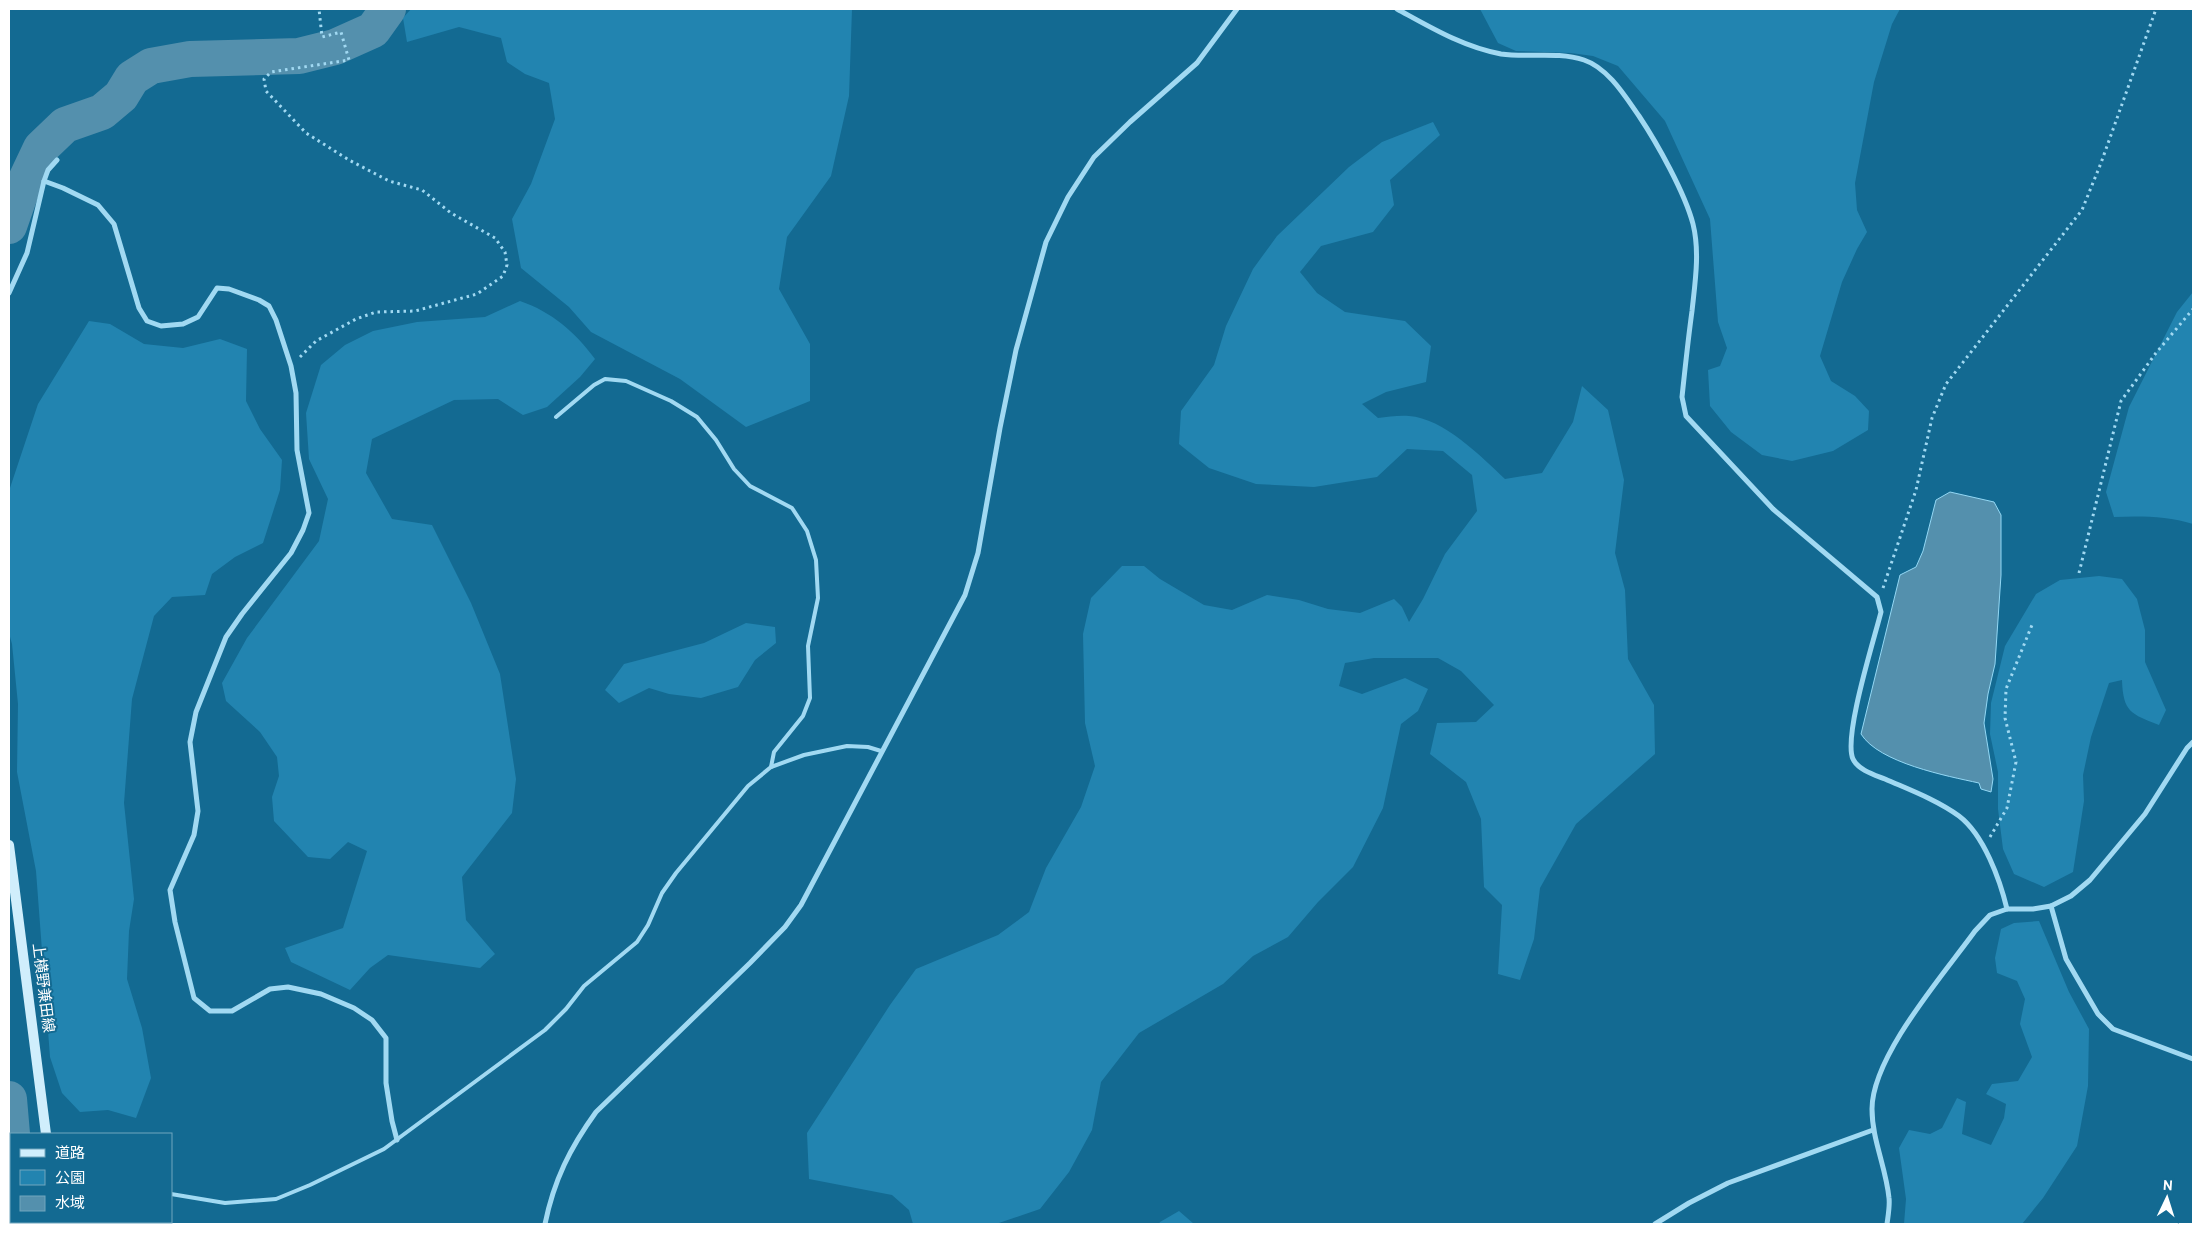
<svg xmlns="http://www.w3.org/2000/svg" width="2202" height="1233" font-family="Overpass,'Noto Sans JP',sans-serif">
  <rect width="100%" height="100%" fill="#136a92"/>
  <!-- green -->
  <g fill="#2284b0">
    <path d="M 411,9 L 852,9 L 849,96 L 831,176 L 787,237 L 779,289 L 810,344 L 810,401 L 746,427 L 680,379 L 591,332 L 569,307 L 521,268 L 512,219 L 531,184 L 555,119 L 549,83 L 525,74 L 507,62 L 501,38 L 459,27 L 407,42 L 403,18 Z"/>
    <path d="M 1480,9 L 1900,9 L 1892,24 L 1874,82 L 1855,183 L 1857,210 L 1867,232 L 1857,249 L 1842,282 L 1820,356 L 1831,381 L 1855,396 L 1869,411 L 1868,430 L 1833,451 L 1792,461 L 1762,455 L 1731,432 L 1710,406 L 1708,370 L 1720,366 L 1727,348 L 1718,322 L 1710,219 L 1665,121 L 1618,66 L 1593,56 L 1571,53 L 1516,51 L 1498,43 Z"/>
    <path d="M 1433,122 L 1440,135 L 1390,180 L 1394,205 L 1373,232 L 1321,246 L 1300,272 L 1317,293 L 1345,312 L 1405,321 L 1431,346 L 1426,382 L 1386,392 L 1362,404 L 1378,418 C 1388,417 1399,415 1409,416 C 1443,418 1482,457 1505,479 L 1542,473 L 1573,422 L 1582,386 L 1608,410 L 1624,480 L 1615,553 L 1625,590 L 1628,659 L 1654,705 L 1655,754 L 1576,824 L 1540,888 L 1534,939 L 1520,980 L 1498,974 L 1502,905 L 1484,887 L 1481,819 L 1466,782 L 1430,754 L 1437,723 L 1476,722 L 1494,705 L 1461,671 L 1438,658 L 1374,658 L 1345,663 L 1339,686 L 1362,694 L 1405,678 L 1428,689 L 1418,711 L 1401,724 L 1383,808 L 1353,867 L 1318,902 L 1288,937 L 1253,956 L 1223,984 L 1139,1033 L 1101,1082 L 1092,1130 L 1069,1172 L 1040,1209 L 996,1224 L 913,1224 L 909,1210 L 892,1195 L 809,1179 L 807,1133 L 890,1005 L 916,969 L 998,935 L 1029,912 L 1046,868 L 1081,807 L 1095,766 L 1085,723 L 1083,634 L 1091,598 L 1122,566 L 1144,566 L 1160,579 L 1204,605 L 1232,610 L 1267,595 L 1299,600 L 1328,609 L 1360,613 L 1394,599 L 1402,607 L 1409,622 L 1423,599 L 1445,554 L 1477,511 L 1472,475 L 1443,451 L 1407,449 L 1377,477 L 1314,487 L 1256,484 L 1209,468 L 1179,444 L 1181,411 L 1214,365 L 1226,326 L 1253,269 L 1277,236 L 1349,167 L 1382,142 Z"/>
    <path d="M 2193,292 L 2193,524 C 2167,516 2141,516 2114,517 L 2106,492 L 2129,407 L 2177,312 Z"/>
    <path d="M 520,301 C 552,312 575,332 595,359 L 580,377 L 547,407 L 523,415 L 498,399 L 454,400 L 372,439 L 366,473 L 392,519 L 432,525 L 471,603 L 500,674 L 516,779 L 512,813 L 462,877 L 466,920 L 495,954 L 480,968 L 388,955 L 370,968 L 350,990 L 291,962 L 285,948 L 343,928 L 367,851 L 348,842 L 330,859 L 308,857 L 274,821 L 272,797 L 279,776 L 277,757 L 260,732 L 226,701 L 222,683 L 247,638 L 319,541 L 328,499 L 309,459 L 306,413 L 321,365 L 345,345 L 373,331 L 417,322 L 485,317 Z"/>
    <path d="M 89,321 L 110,324 L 144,344 L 183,348 L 220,339 L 247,349 L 246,401 L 260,429 L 282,460 L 280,490 L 263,543 L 235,557 L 212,574 L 205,595 L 172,597 L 154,616 L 132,699 L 124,803 L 134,899 L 129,931 L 127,979 L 142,1028 L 151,1078 L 136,1118 L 108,1110 L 80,1112 L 62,1093 L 50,1057 L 36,871 L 17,772 L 18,704 L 12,644 L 9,633 L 9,491 L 38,404 Z"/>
    <path d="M 2099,576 L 2122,579 L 2137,599 L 2145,630 L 2145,662 L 2166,710 L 2159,725 C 2131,714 2123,712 2122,680 L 2109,683 L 2091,737 L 2083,775 L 2084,801 L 2073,872 L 2044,887 L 2014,874 L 2003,849 L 1998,809 L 1998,772 L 1990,734 L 1991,703 L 2005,646 L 2036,594 L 2060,580 Z"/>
    <path d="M 746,623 L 775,627 L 776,643 L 755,660 L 738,687 L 701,698 L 669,694 L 649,688 L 619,703 L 605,690 L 624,664 L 704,643 Z"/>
    <path d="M 2039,921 L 2069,992 L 2089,1029 L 2088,1086 L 2077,1146 L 2043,1198 L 2022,1224 L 1904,1224 L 1906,1199 L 1899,1148 L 1909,1130 L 1930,1134 L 1942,1128 L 1957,1098 L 1966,1102 L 1962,1134 L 1991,1145 L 2004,1118 L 2006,1104 L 1986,1094 L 1992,1084 L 2018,1081 L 2032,1057 L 2020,1024 L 2025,999 L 2017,981 L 1997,973 L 1995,958 L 2001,929 L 2014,923 Z"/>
    <path d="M 1179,1211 L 1194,1224 L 1159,1224 L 1160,1222 Z"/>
  </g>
  <!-- water -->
  <path fill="#5490ad" stroke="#93d8f5" d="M 1950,492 L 1994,502 L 2001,515 L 2001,575 L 1995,664 L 1988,694 L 1984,723 L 1993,779 L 1991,792 L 1981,789 L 1979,783 C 1947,776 1879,763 1861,734 L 1900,575 L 1916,567 L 1923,551 L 1936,500 Z"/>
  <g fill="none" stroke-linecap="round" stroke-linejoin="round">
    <!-- river -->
    <g stroke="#5490ad" stroke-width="36">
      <path d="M 9,226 L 23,186 L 41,148 L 65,125 L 102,112 L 121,96 L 132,78 L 151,66 L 190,59 L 299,56 L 335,47 L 373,30 L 388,9"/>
      <path d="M 9,1099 L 12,1134"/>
      <path d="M 9,1209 L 11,1220"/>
    </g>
    <!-- path -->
    <g stroke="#a1d9f2" stroke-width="3" stroke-dasharray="2.5 4" stroke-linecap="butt">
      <path d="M 300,357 L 316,341 L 356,319 L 376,312 L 415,311 L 477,294 L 503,276 L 507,265 L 505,252 L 495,238 L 451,213 L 422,190 L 389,181 L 349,160 L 306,133 L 266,91 L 264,79 L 271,72 L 349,60 L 341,32 L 322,37 L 319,9"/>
      <path d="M 2079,573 L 2121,401 L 2156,353 L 2193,309"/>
      <path d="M 1883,588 L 1916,490 L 1932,418 L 1946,384 L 2082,210 L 2101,163 L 2156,9"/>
      <path d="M 1990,837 L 2007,808 L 2016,762 L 2005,718 L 2006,689 L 2032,625"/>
    </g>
    <!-- service -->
    <g stroke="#a1d9f2" stroke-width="4">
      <path d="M 556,417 L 594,385 L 605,379 L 626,381 L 671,401 L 697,417 L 716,440 L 734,469 L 750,486 L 792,508 L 807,531 L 816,560 L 818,598 L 808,646 L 810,698 L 803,716 L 774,752 L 771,767"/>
      <path d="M 171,1194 L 225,1203 L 276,1199 L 310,1185 L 384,1149 L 545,1030 L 566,1009 L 584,986 L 637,942 L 648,925 L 662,893 L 676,873 L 748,786 L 771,767 L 804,755 L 847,746 L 868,747 L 881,751"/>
    </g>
    <!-- minor -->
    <g stroke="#a1d9f2" stroke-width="5">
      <path d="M 1397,9 C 1430,27 1463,47 1501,54 C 1527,58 1557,51 1584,60 C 1608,68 1625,96 1639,116 C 1657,143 1685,193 1693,224 C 1700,252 1695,283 1692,311 C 1688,340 1685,369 1682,397 L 1686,416 L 1773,509 L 1877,597 L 1881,612 C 1874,640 1843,737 1853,759 C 1858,770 1875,775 1885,779 C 1910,790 1937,800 1959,816 C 1984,835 2000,880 2007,909"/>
      <path d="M 44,181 L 63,188 L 98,205 L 114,224 L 139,308 L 147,321 L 161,326 L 183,324 L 198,317 L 217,288 L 229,289 L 259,300 L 269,306 L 276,320 L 291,366 L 296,393 L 297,450 L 309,513 L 303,530 L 291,553 L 242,614 L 226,637 L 196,712 L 190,742 L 198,811 L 194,835 L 170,890 L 175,922 L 194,998 L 210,1011 L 232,1011 L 270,989 L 288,987 L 321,994 L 354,1008 L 372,1020 L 386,1038 L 386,1083 L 392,1121 L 397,1140"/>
      <path d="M 9,293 L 27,253 L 44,181 L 48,170 L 57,160"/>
      <path d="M 2051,906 L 2066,959 L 2098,1014 L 2113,1029 L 2193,1059"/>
      <path d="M 131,1222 L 141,1224"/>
      <path d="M 76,1224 L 90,1222"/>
      <path d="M 545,1224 C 554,1180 570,1148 596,1112 L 750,963 L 785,927 L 801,905 L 965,595 L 978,553 L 1000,428 L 1016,350 L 1046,242 L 1068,197 L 1094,157 L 1130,122 L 1197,63 L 1237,9"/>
      <path d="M 1655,1224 L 1689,1203 L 1728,1183 L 1873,1130"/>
      <path d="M 1887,1224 C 1888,1216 1890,1206 1889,1198 C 1886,1167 1872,1140 1872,1109 C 1872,1056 1944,974 1975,931 L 1990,915 L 2007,909 L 2033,909 L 2051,906 L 2071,896 L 2090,880 L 2145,814 L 2187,748 L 2193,742"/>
    </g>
    <!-- secondary -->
    <g stroke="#d0eefc" stroke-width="10">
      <path d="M 9,845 L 46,1134"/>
      <path d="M 58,1222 L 58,1224"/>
    </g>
  </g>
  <g text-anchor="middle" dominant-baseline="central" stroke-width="4" stroke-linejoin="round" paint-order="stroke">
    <!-- street labels -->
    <g font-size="15" fill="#fff" stroke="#136a92">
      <text transform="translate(42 988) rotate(83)">上横野兼田線</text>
    </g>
  </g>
  <!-- border -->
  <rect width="2202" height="1233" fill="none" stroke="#ffffff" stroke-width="20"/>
  <!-- legend -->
  <rect x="10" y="1133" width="162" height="90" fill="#136a92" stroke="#71a6be"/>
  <rect x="20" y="1149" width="25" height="8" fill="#d0eefc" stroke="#71a6be"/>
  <text x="55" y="1158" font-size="15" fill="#ffffff">道路</text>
  <rect x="20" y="1170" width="25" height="15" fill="#2284b0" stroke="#71a6be"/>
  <text x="55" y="1183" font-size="15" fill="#ffffff">公園</text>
  <rect x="20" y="1196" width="25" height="15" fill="#5490ad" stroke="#71a6be"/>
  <text x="55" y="1208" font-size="15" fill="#ffffff">水域</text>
  <!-- north arrow -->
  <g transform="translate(2167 1198) rotate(4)" stroke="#136a92" stroke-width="4" paint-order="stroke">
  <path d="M0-4L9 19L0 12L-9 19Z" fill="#ffffff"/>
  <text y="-8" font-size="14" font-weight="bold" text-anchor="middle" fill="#ffffff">N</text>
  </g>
</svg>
